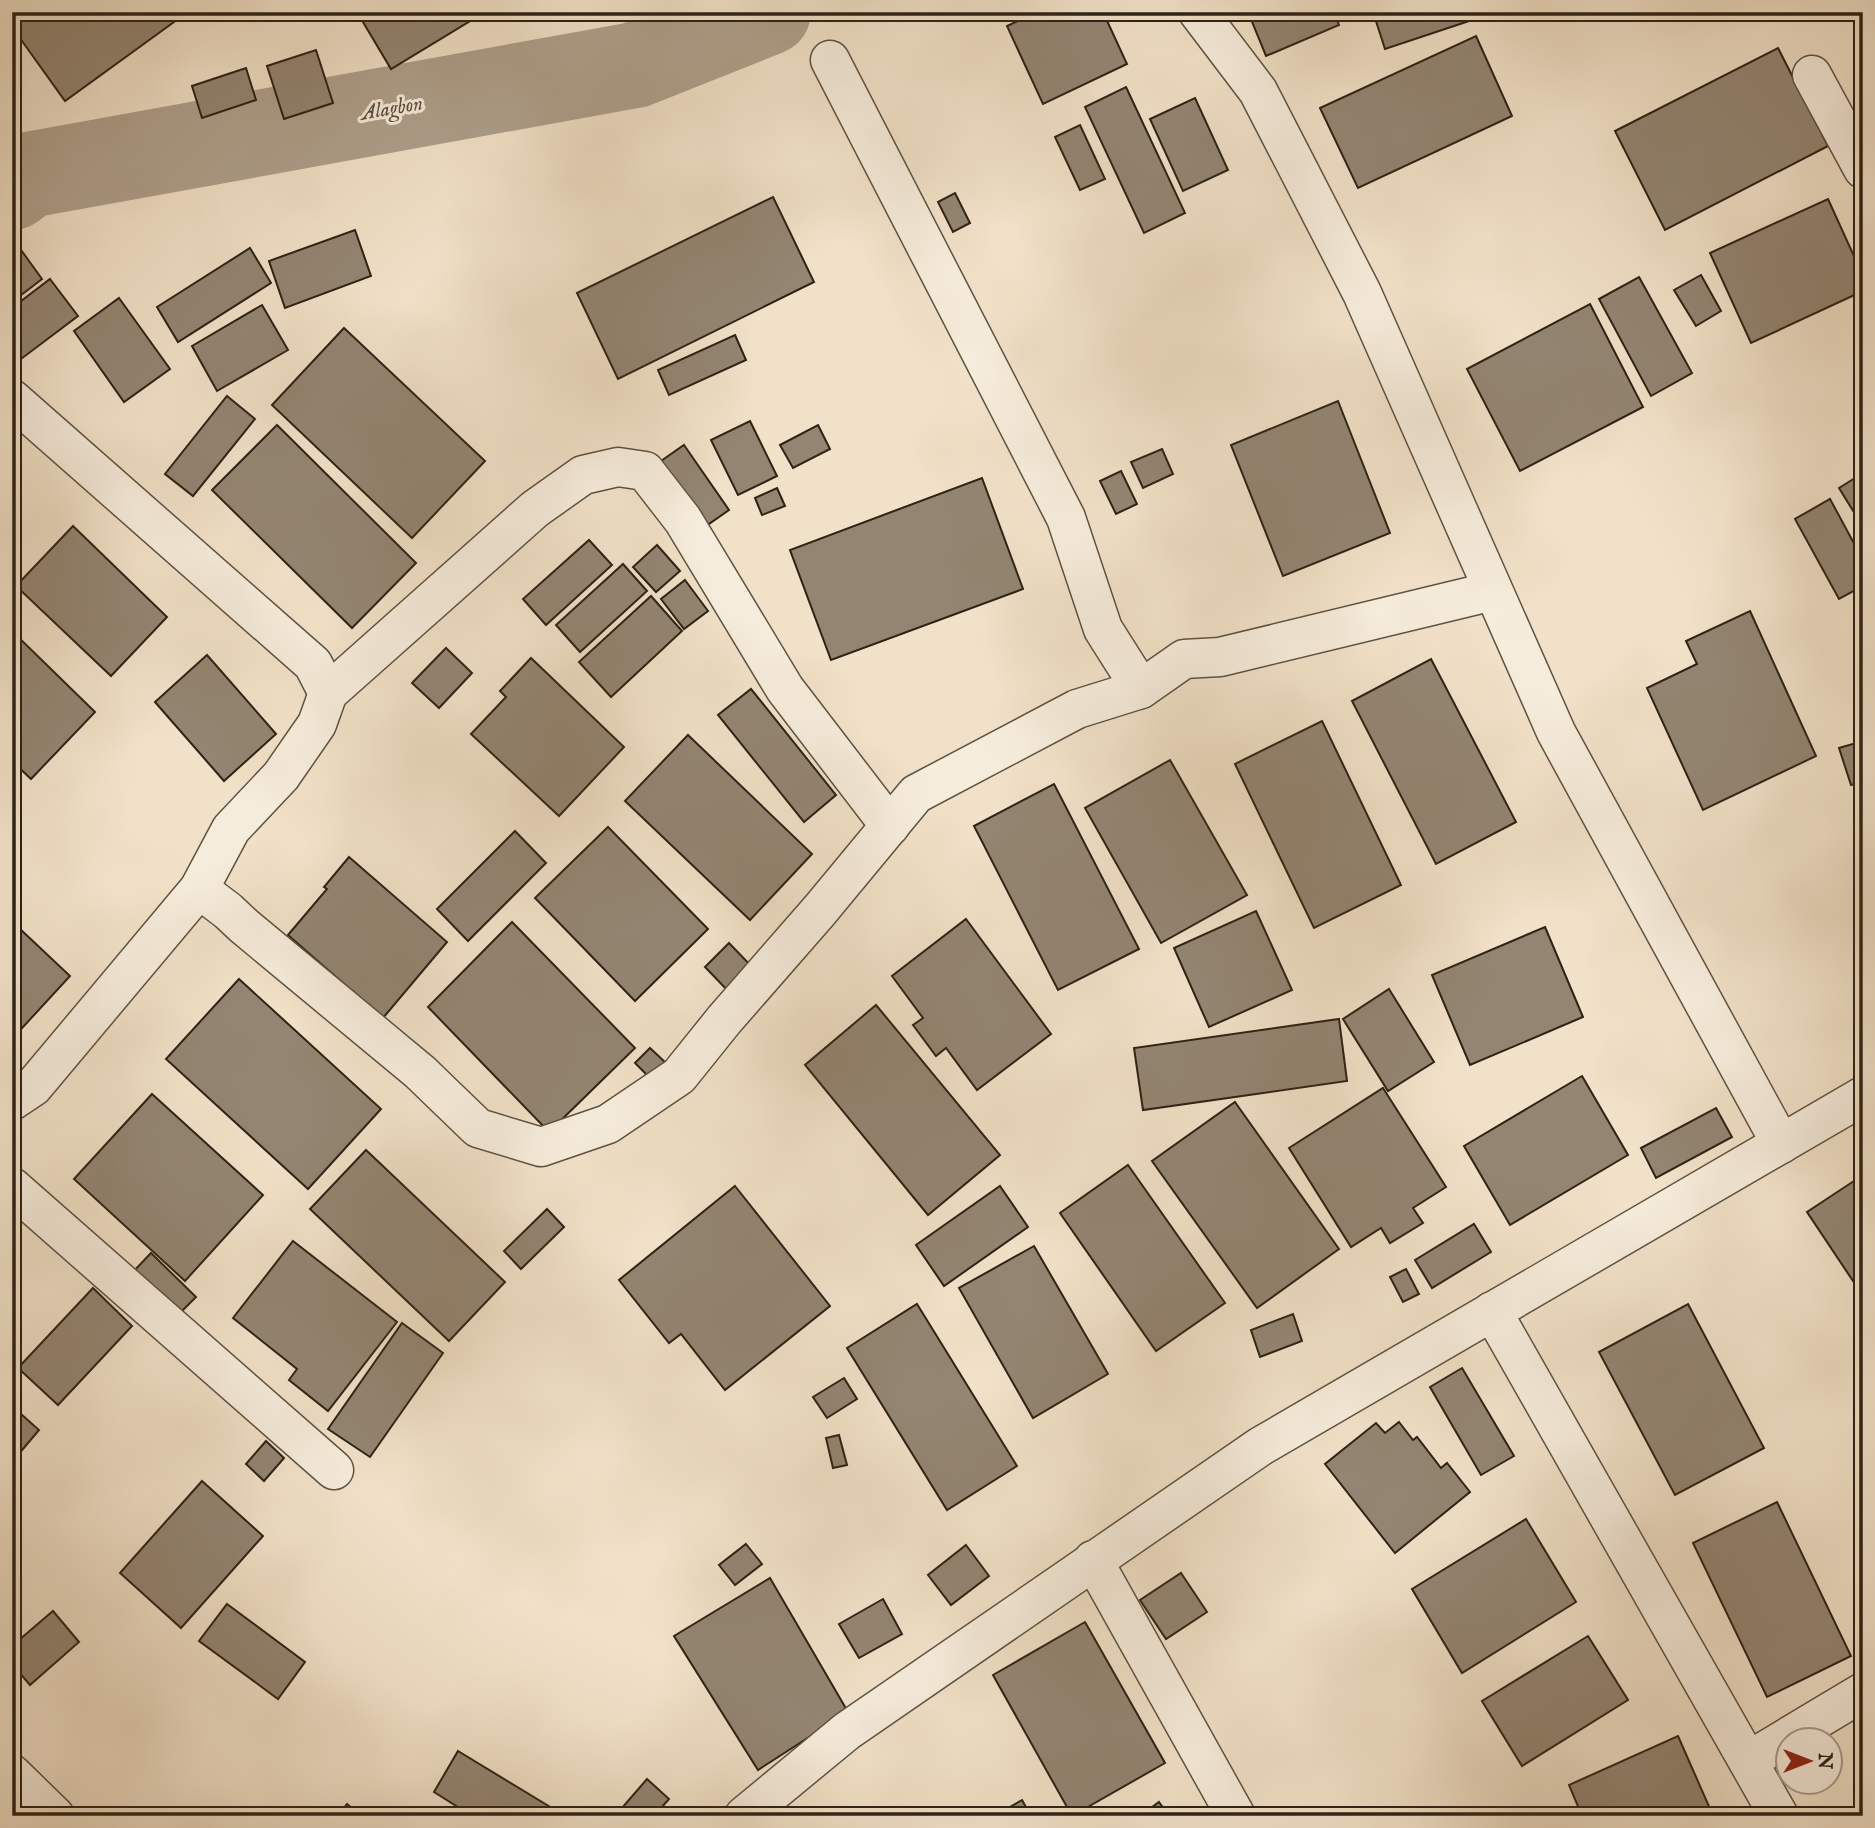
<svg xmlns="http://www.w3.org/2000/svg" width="1875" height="1828" font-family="'IM FELL English',serif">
  <rect width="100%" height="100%" fill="#f1e1c8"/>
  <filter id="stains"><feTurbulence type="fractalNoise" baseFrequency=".00286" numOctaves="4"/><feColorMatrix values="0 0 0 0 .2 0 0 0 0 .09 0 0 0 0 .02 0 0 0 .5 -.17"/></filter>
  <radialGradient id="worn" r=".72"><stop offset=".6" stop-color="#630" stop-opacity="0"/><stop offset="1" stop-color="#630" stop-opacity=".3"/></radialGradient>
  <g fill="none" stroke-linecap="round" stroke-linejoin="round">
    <!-- river -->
    <path stroke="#aea08b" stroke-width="86" d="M 12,187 L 28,175 L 635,65 L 768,12"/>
  </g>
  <!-- building -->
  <g fill="#938572" stroke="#2d2215" stroke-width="2">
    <path d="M 12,12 L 168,12 L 174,22 L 65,101 L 12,27 Z"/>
    <path d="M 357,12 L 472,12 L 475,18 L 391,69 Z"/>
    <path d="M 1037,12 L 1103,12 L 1127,64 L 1043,104 L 1007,26 Z"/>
    <path d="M 1248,12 L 1334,12 L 1339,25 L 1266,56 Z"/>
    <path d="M 1380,12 L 1483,12 L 1484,16 L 1385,49 L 1374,15 Z"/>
    <path d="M 1476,36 L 1512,116 L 1358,188 L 1320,108 Z"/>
    <path d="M 1778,48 L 1828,146 L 1665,230 L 1615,131 Z"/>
    <path d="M 316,50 L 333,103 L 284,119 L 267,66 Z"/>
    <path d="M 246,68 L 256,100 L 202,118 L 192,86 Z"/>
    <path d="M 1126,87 L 1185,213 L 1144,233 L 1085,107 Z"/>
    <path d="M 1195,98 L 1228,170 L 1183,191 L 1150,119 Z"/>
    <path d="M 1080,125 L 1105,179 L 1080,190 L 1055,137 Z"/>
    <path d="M 955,193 L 970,223 L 953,232 L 938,202 Z"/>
    <path d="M 773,197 L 814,282 L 618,379 L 577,293 Z"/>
    <path d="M 1828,199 L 1863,276 L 1863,291 L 1751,343 L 1710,253 Z"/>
    <path d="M 355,230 L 371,276 L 285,308 L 269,261 Z"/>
    <path d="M 16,243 L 42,279 L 12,302 L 12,246 Z"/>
    <path d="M 250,248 L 271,283 L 178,342 L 157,307 Z"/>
    <path d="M 1701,275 L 1721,311 L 1696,326 L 1674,290 Z"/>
    <path d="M 1639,277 L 1692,373 L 1651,396 L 1599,299 Z"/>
    <path d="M 50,279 L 78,316 L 17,362 L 12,356 L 12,308 Z"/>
    <path d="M 119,298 L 170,369 L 124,402 L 74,331 Z"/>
    <path d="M 1590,304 L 1643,407 L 1520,471 L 1467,369 Z"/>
    <path d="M 262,305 L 288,350 L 217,391 L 192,346 Z"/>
    <path d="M 344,328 L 485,461 L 412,538 L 272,405 Z"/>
    <path d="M 735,335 L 746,360 L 669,395 L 658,370 Z"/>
    <path d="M 227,396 L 255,419 L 193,496 L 165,474 Z"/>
    <path d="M 1338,401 L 1390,533 L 1283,576 L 1231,445 Z"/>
    <path d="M 750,421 L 777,476 L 738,495 L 711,440 Z"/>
    <path d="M 277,425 L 416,563 L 352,628 L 212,490 Z"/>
    <path d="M 818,425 L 830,449 L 793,468 L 780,445 Z"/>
    <path d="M 684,445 L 729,510 L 706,526 L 661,461 Z"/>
    <path d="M 1162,449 L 1173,474 L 1143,488 L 1131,462 Z"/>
    <path d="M 1121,471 L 1137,504 L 1116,514 L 1100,481 Z"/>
    <path d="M 1863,473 L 1863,527 L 1839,488 Z"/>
    <path d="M 982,478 L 1023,589 L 831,660 L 790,550 Z"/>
    <path d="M 777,488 L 785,506 L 762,515 L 755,498 Z"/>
    <path d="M 1830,499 L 1863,560 L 1863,586 L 1839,599 L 1795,519 Z"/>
    <path d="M 73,526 L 167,617 L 111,676 L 16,586 Z"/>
    <path d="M 589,540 L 612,565 L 546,625 L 523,599 Z"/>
    <path d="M 657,545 L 680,571 L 656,592 L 633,567 Z"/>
    <path d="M 623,564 L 647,591 L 580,652 L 556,625 Z"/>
    <path d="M 685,580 L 708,611 L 684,629 L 661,599 Z"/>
    <path d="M 651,596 L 682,631 L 611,697 L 579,662 Z"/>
    <path d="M 1750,611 L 1816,756 L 1703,810 L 1647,688 L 1697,664 L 1686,641 Z"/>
    <path d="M 12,631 L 95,712 L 31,779 L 12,761 Z"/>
    <path d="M 446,648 L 472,673 L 439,708 L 412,683 Z"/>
    <path d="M 207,655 L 276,734 L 224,781 L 155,702 Z"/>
    <path d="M 531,658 L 624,747 L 559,816 L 471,734 L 506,697 L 500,691 Z"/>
    <path d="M 1431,659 L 1516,822 L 1436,864 L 1352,701 Z"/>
    <path d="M 751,689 L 836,795 L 804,822 L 718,715 Z"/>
    <path d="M 1322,721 L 1401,885 L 1314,928 L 1235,764 Z"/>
    <path d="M 688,735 L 812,854 L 750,920 L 625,801 Z"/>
    <path d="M 1863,741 L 1863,781 L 1851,785 L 1839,748 Z"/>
    <path d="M 1170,760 L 1247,895 L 1161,943 L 1085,808 Z"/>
    <path d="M 1054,784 L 1139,949 L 1058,990 L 974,826 Z"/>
    <path d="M 608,827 L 708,929 L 635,1001 L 535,898 Z"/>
    <path d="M 515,831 L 546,863 L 468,941 L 437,909 Z"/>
    <path d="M 349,857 L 447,942 L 383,1018 L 288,935 L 327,889 L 324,887 Z"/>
    <path d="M 1256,911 L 1292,990 L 1209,1027 L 1174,948 Z"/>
    <path d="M 966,919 L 1051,1034 L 977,1090 L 946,1048 L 936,1056 L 913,1025 L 923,1018 L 892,976 Z"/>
    <path d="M 512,922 L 635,1048 L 549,1132 L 428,1007 Z"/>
    <path d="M 1545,927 L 1583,1017 L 1470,1065 L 1432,975 Z"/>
    <path d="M 19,928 L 70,976 L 12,1039 L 12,935 Z"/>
    <path d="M 729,943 L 755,970 L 731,994 L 705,967 Z"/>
    <path d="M 239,979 L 381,1109 L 308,1189 L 166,1059 Z"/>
    <path d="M 1389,989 L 1434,1062 L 1388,1091 L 1343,1019 Z"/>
    <path d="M 876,1005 L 1000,1155 L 928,1215 L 805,1065 Z"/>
    <path d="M 1339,1019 L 1347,1081 L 1143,1110 L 1134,1048 Z"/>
    <path d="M 650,1048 L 666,1063 L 651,1079 L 635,1063 Z"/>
    <path d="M 1582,1076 L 1628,1155 L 1510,1225 L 1464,1146 Z"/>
    <path d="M 1383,1088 L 1446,1187 L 1413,1208 L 1423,1223 L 1390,1243 L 1381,1228 L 1351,1247 L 1289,1148 Z"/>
    <path d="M 152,1094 L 263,1195 L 185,1281 L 74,1179 Z"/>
    <path d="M 1235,1102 L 1339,1249 L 1257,1308 L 1152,1161 Z"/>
    <path d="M 1716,1108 L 1732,1137 L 1656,1178 L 1641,1148 Z"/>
    <path d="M 366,1150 L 505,1282 L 449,1341 L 310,1209 Z"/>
    <path d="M 1128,1165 L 1225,1303 L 1156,1351 L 1060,1213 Z"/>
    <path d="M 1863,1175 L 1863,1296 L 1807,1212 Z"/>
    <path d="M 735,1186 L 830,1306 L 725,1390 L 681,1334 L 669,1343 L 619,1280 Z"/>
    <path d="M 1000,1186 L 1028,1227 L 944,1286 L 916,1245 Z"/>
    <path d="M 547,1209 L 564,1227 L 521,1269 L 504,1251 Z"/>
    <path d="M 1474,1224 L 1491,1252 L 1432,1288 L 1415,1260 Z"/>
    <path d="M 293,1241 L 397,1322 L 328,1411 L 289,1380 L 297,1369 L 233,1318 Z"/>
    <path d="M 1034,1246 L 1108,1374 L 1033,1418 L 959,1288 Z"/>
    <path d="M 151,1253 L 196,1297 L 174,1319 L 131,1274 Z"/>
    <path d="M 1406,1269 L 1419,1294 L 1403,1302 L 1390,1277 Z"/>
    <path d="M 93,1288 L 132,1326 L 58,1405 L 18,1368 Z"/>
    <path d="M 917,1304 L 1017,1466 L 947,1510 L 847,1348 Z"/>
    <path d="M 1688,1304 L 1764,1448 L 1675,1495 L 1599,1352 Z"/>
    <path d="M 1293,1314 L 1302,1341 L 1260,1357 L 1251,1330 Z"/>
    <path d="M 402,1323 L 443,1353 L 370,1457 L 328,1429 Z"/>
    <path d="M 1462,1368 L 1514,1456 L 1481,1475 L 1430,1387 Z"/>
    <path d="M 844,1378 L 857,1399 L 827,1418 L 813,1397 Z"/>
    <path d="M 12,1406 L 39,1430 L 12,1462 Z"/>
    <path d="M 1399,1422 L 1413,1440 L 1417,1437 L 1441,1468 L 1447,1463 L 1470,1492 L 1395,1553 L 1325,1464 L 1376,1423 L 1385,1433 Z"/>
    <path d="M 839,1435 L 847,1465 L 833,1468 L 826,1438 Z"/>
    <path d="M 266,1441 L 284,1458 L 264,1481 L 246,1464 Z"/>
    <path d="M 202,1481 L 263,1536 L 181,1628 L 120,1573 Z"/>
    <path d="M 1777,1502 L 1851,1656 L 1767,1697 L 1693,1543 Z"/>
    <path d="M 1526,1519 L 1576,1602 L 1462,1673 L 1412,1589 Z"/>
    <path d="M 746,1544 L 762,1564 L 735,1585 L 719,1565 Z"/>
    <path d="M 966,1545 L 989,1576 L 951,1605 L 928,1575 Z"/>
    <path d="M 1181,1573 L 1207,1612 L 1166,1639 L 1140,1600 Z"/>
    <path d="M 770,1578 L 848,1712 L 758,1770 L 674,1636 Z"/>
    <path d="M 883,1599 L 902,1634 L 859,1658 L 839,1624 Z"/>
    <path d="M 227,1604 L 305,1662 L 278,1699 L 199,1641 Z"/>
    <path d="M 53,1611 L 79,1642 L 30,1685 L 12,1664 L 12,1646 Z"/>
    <path d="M 1085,1622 L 1165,1763 L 1072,1816 L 993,1675 Z"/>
    <path d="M 1588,1636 L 1628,1700 L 1522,1766 L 1482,1701 Z"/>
    <path d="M 1678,1736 L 1711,1811 L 1699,1816 L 1582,1816 L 1569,1785 Z"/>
    <path d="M 458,1751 L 565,1816 L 472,1816 L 434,1792 Z"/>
    <path d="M 647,1779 L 669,1799 L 654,1816 L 615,1816 Z"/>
    <path d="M 1022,1800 L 1031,1816 L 994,1816 Z"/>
    <path d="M 1159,1802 L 1169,1816 L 1140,1816 Z"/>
    <path d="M 347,1804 L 362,1816 L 338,1816 Z"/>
  </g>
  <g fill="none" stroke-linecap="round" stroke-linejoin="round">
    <defs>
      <g id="minor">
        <path d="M 1198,12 L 1258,91 L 1362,293 L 1556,732 L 1781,1144"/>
        <path d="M 830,60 L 1066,518 L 1103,629 L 1141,689 L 1184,659 L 1220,657 L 1493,591"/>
        <path d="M 1812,75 L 1863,169"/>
        <path d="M 12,399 L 313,664 L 328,693"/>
        <path d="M 199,889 L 228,911 L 244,926 L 420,1072 L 478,1128 L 541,1147 L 608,1124 L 679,1076 L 724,1020 L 820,910 L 916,794 L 1077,709 L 1141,689"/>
        <path d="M 12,1101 L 33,1087 L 199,889 L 231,829 L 281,776 L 317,724 L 328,693 L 535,509 L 583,475 L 618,467 L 645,471 L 683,520 L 785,689 L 890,826"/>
        <path d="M 12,1187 L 334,1470"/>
        <path d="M 1492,1311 L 1779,1816"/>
        <path d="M 1093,1560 L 1236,1816"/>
        <path d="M 1748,1761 L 1863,1692"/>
        <path d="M 12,1774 L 55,1816"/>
        <path d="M 744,1816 L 847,1731 L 1261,1446 L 1863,1096"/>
      </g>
    </defs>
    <!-- minor casing -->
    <use href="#minor" stroke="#5e5242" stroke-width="41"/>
    <!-- minor -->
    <use href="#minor" stroke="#f6ecdb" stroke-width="38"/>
  </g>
  <g text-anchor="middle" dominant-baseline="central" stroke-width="6" stroke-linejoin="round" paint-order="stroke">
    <!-- water labels -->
    <g font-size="21" font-style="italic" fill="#5a4e3e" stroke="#f6ecdb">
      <text transform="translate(392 109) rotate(-10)">Alagbon</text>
    </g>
  </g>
  <!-- margin -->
  <rect width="1875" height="1828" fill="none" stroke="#f1e1c8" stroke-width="42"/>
  <rect x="14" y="14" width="1847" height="1800" fill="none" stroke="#2d2215" stroke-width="3.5"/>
  <rect x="21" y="21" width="1833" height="1786" fill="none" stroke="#2d2215" stroke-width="2"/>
  <!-- north arrow -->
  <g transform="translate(1809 1761) rotate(90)"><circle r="33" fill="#f6ecdb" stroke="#a69b8c" stroke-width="2"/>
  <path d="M0-5L12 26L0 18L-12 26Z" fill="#8f2418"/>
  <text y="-10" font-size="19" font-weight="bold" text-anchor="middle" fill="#2d2215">N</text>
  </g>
  <rect width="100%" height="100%" filter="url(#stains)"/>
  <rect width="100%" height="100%" fill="url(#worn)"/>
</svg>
